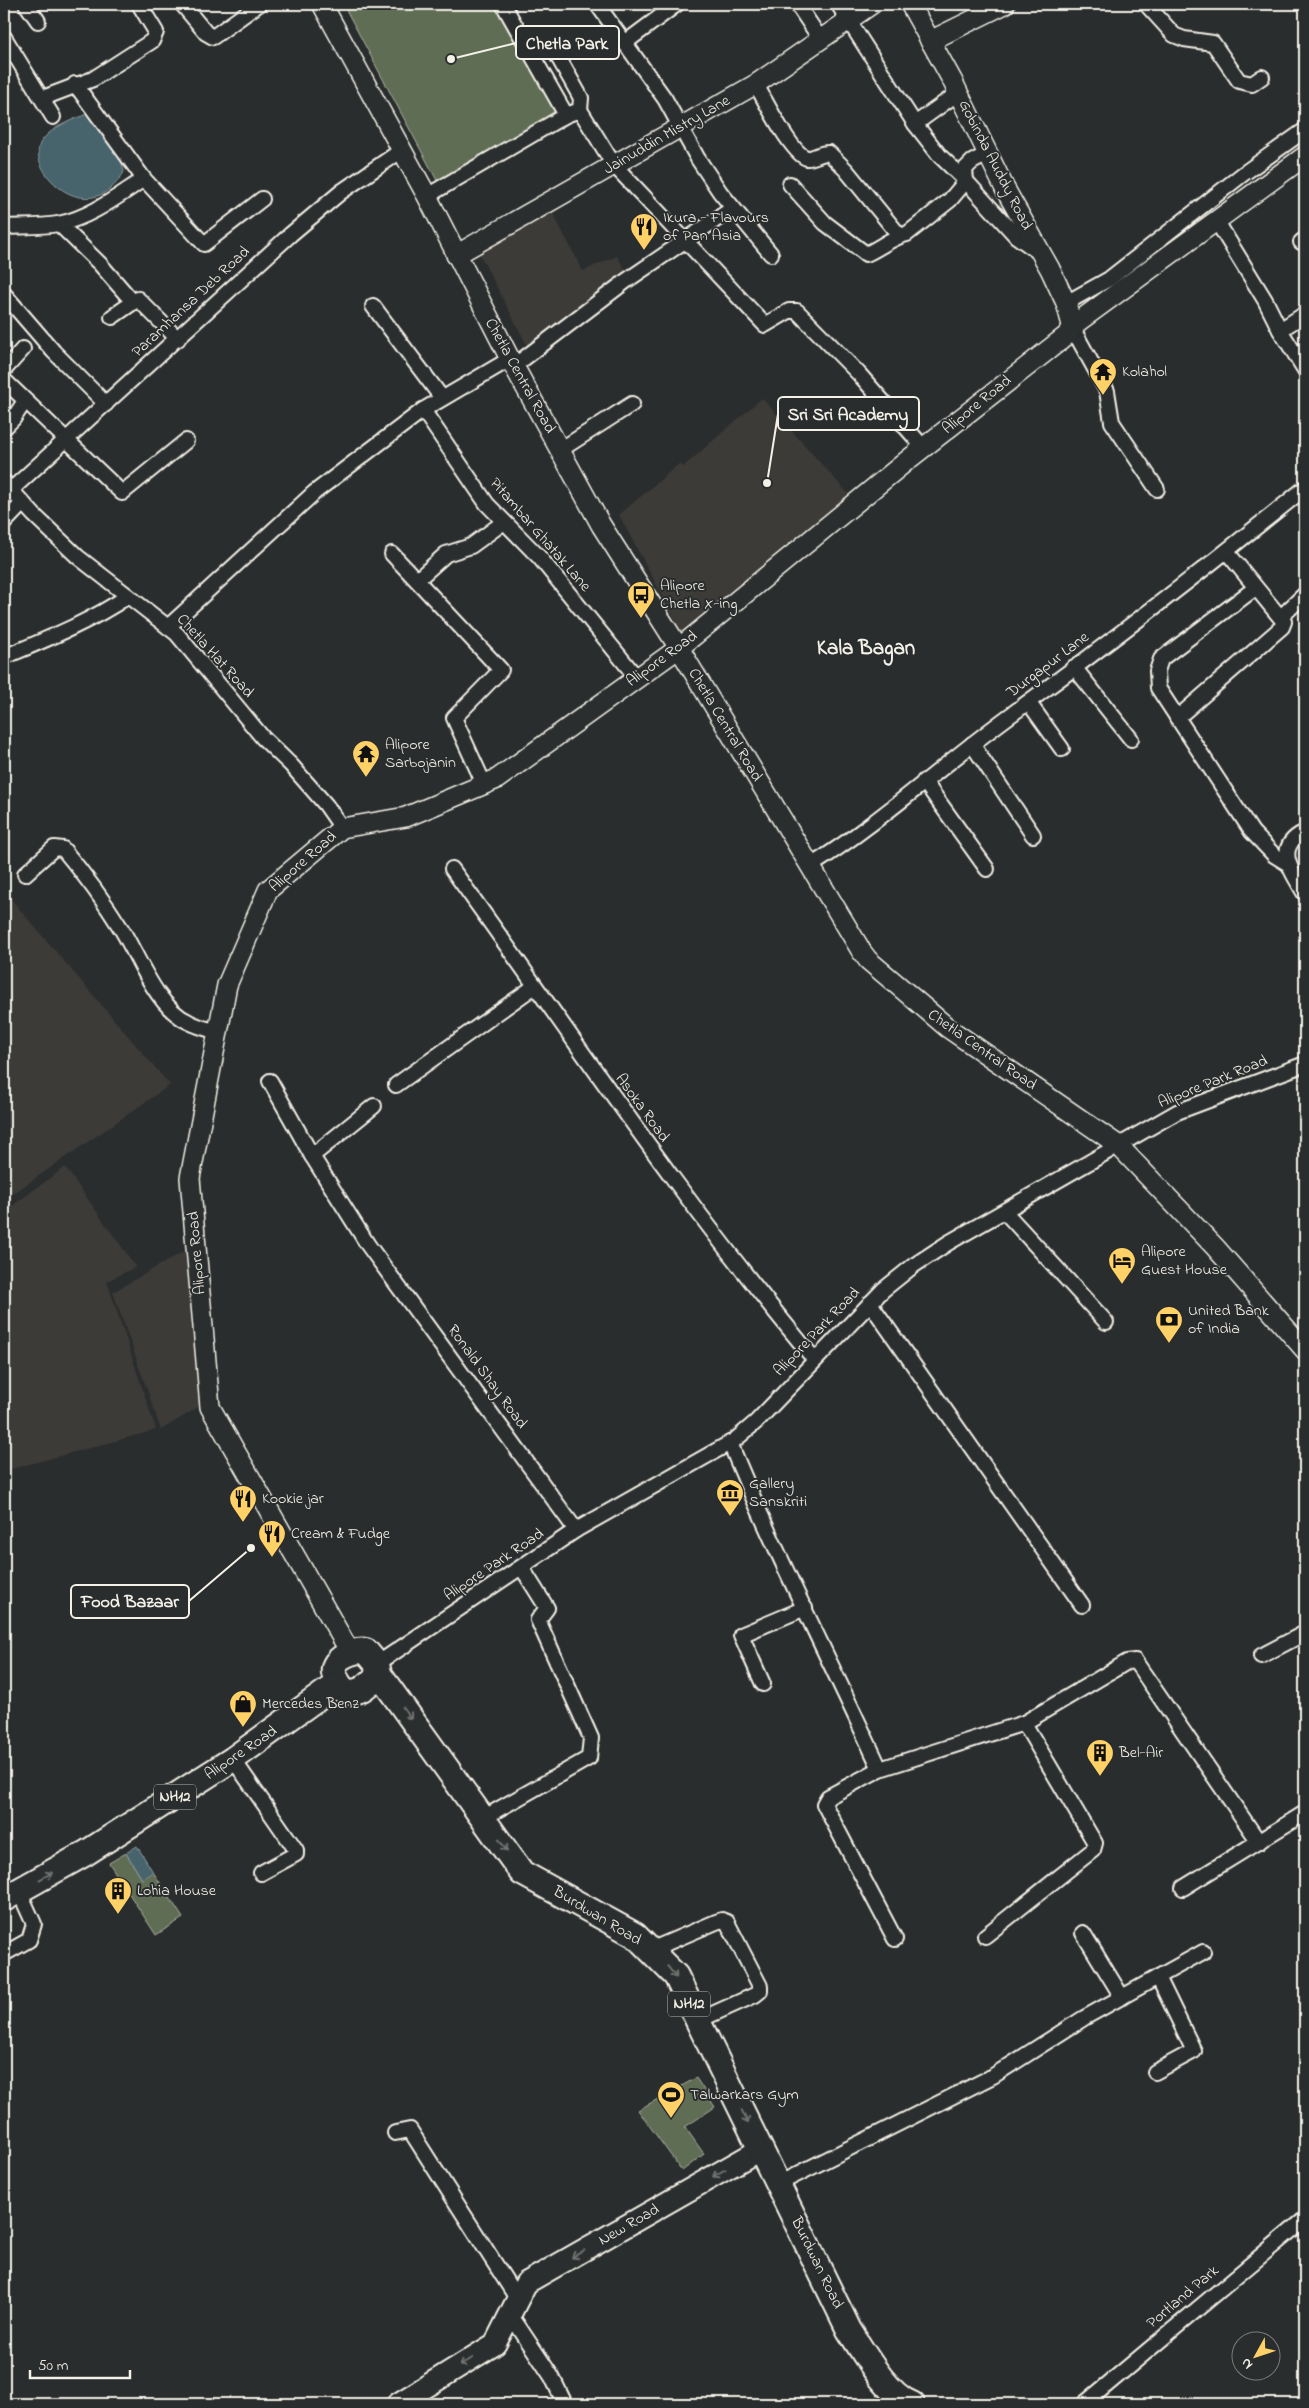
<svg xmlns="http://www.w3.org/2000/svg" width="1309" height="2408" font-family="'Indie Flower',sans-serif">
  <rect width="100%" height="100%" fill="#2a2d2e"/>
  <filter id="ink" filterUnits="userSpaceOnUse"><feTurbulence type="fractalNoise" baseFrequency=".02" numOctaves="2"/><feDisplacementMap in="SourceGraphic" scale="10" xChannelSelector="R" yChannelSelector="G"/><feConvolveMatrix kernelMatrix="1 2 1 2 8 2 1 2 1" color-interpolation-filters="sRGB"/></filter>
  <g filter="url(#ink)">
    <!-- built -->
    <g fill="#3c3b37">
      <path d="M 550,208 L 583,271 L 617,256 L 629,276 L 528,347 L 477,249 Z"/>
      <path d="M 762,398 L 853,499 L 685,638 L 619,515 L 680,463 L 683,467 Z"/>
      <path d="M 4,891 L 170,1085 L 4,1200 Z"/>
      <path d="M 65,1167 L 136,1267 L 107,1281 L 156,1430 L 4,1471 L 4,1212 Z"/>
      <path d="M 190,1248 L 202,1405 L 161,1430 L 113,1292 Z"/>
    </g>
    <!-- green -->
    <g fill="#616d54" stroke="#aaaf9e">
      <path d="M 343,4 L 499,4 L 562,113 L 441,188 Z"/>
      <path d="M 126,1853 L 142,1879 L 153,1872 L 183,1918 L 156,1935 L 109,1863 Z"/>
      <path d="M 696,2078 L 715,2107 L 685,2127 L 704,2154 L 682,2171 L 638,2110 Z"/>
    </g>
    <!-- water -->
    <g fill="#47636c" stroke="#8c9c9e">
      <path d="M 87,114 C 111,130 118,144 124,172 C 87,235 20,165 43,139 C 54,126 72,120 87,114 Z"/>
      <path d="M 137,1846 L 153,1872 L 142,1879 L 126,1853 Z"/>
    </g>
    <g fill="none" stroke-linecap="round" stroke-linejoin="round">
      <defs>
        <g id="street">
          <path d="M 26,4 L 38,21"/>
          <path d="M 182,4 L 206,33 L 213,37 L 259,4"/>
          <path d="M 503,4 L 566,115"/>
          <path d="M 597,4 L 665,99 L 698,159 L 720,192 L 771,254"/>
          <path d="M 797,4 L 821,40"/>
          <path d="M 838,4 L 915,124 L 940,156 L 966,181 L 1016,236 L 1037,251"/>
          <path d="M 1146,4 L 1174,35 L 1184,39 L 1213,43 L 1239,81 L 1252,84 L 1262,77"/>
          <path d="M 4,37 L 53,117"/>
          <path d="M 626,42 L 677,4"/>
          <path d="M 75,84 L 144,179"/>
          <path d="M 756,84 C 764,99 792,154 807,158 C 813,159 821,152 829,153 L 846,170 L 899,235"/>
          <path d="M 43,98 L 93,79 L 152,41 L 156,32 L 139,4"/>
          <path d="M 580,110 L 614,165 L 765,325 L 789,311 L 797,311 L 859,374 L 924,448"/>
          <path d="M 915,124 L 958,93"/>
          <path d="M 790,184 L 825,223 L 866,254 C 878,249 894,236 907,234 L 950,200 L 966,181 L 965,169 L 972,162 L 987,154"/>
          <path d="M 427,196 L 566,115 L 580,110 L 581,98 L 547,37"/>
          <path d="M 59,224 L 100,264 L 133,302"/>
          <path d="M 1219,225 L 1265,300 L 1280,330 L 1305,370"/>
          <path d="M 4,227 C 21,226 41,227 58,224 C 90,218 118,196 144,179 L 204,244 L 262,199"/>
          <path d="M 1301,242 L 1305,239"/>
          <path d="M 4,294 L 54,352 L 106,404"/>
          <path d="M 1066,303 L 1109,279 L 1243,174 L 1305,130"/>
          <path d="M 373,306 L 442,398"/>
          <path d="M 112,317 L 138,299 L 178,339"/>
          <path d="M 1073,329 L 1107,391 L 1112,422 L 1157,489"/>
          <path d="M 1280,330 L 1305,314"/>
          <path d="M 514,366 L 626,281 L 733,208"/>
          <path d="M 4,370 L 23,349"/>
          <path d="M 4,380 L 122,493 L 186,441"/>
          <path d="M 423,410 L 487,504 L 540,558 L 637,678"/>
          <path d="M 4,428 L 13,419 L 25,401"/>
          <path d="M 560,450 L 632,404"/>
          <path d="M 4,482 L 34,515 L 78,557 L 177,634 L 263,738 L 291,765 L 326,805 L 342,828"/>
          <path d="M 11,490 L 291,234 L 341,192 L 402,150"/>
          <path d="M 4,523 L 23,503"/>
          <path d="M 392,554 L 501,670 L 454,718 L 484,784"/>
          <path d="M 417,580 L 446,554 L 471,546 L 504,522"/>
          <path d="M 1254,589 L 1161,659 L 1157,671 L 1158,688 L 1252,832 L 1274,855 L 1287,863"/>
          <path d="M 1281,617 L 1305,594"/>
          <path d="M 168,627 L 315,492 L 423,410 L 510,359"/>
          <path d="M 4,657 C 47,639 90,622 128,596"/>
          <path d="M 1074,667 L 1131,739"/>
          <path d="M 1029,703 L 1062,749"/>
          <path d="M 1177,718 L 1282,627 L 1284,622 L 1227,552"/>
          <path d="M 972,744 L 1033,835"/>
          <path d="M 924,781 L 987,869"/>
          <path d="M 1305,832 C 1272,847 1293,873 1305,894"/>
          <path d="M 809,867 C 881,822 943,764 1012,714 C 1112,641 1209,566 1305,488"/>
          <path d="M 452,869 C 571,1034 684,1204 815,1360"/>
          <path d="M 25,874 L 54,848 L 63,849 C 85,875 104,901 122,930 C 139,958 157,1008 189,1022 C 198,1027 208,1029 218,1032"/>
          <path d="M 270,1081 L 312,1156 L 368,1245 L 576,1530"/>
          <path d="M 396,1085 L 535,986"/>
          <path d="M 312,1156 L 374,1106"/>
          <path d="M 1005,1212 L 1106,1322"/>
          <path d="M 870,1303 L 1082,1605"/>
          <path d="M 730,1443 C 775,1553 830,1660 880,1769 L 1024,1723 L 1127,1662 L 1135,1661 L 1259,1842"/>
          <path d="M 1261,1656 L 1305,1633"/>
          <path d="M 377,1664 L 576,1530 L 735,1440 L 756,1422 L 883,1290 L 913,1266 L 948,1243 L 1177,1112 L 1305,1064"/>
          <path d="M 763,1684 L 741,1635 L 805,1608"/>
          <path d="M 233,1759 L 296,1850 L 296,1854 L 261,1873"/>
          <path d="M 880,1769 L 828,1797 L 824,1804 L 895,1939"/>
          <path d="M 483,1818 L 589,1758 L 591,1738 L 538,1620 L 547,1608 L 522,1568"/>
          <path d="M 1183,1888 L 1303,1814"/>
          <path d="M 1083,1933 L 1122,1997"/>
          <path d="M 985,1936 L 1093,1850 L 1095,1843 L 1024,1723"/>
          <path d="M 654,1953 L 655,1948 L 716,1922 L 722,1920 L 727,1922 L 760,1986 L 760,1991 L 755,1995 L 697,2021"/>
          <path d="M 4,1954 L 29,1940 L 34,1924 L 19,1891"/>
          <path d="M 1155,2072 L 1194,2051 L 1158,1977"/>
          <path d="M 395,2133 L 410,2130 L 518,2300"/>
          <path d="M 778,2184 L 993,2076 L 1084,2018 L 1203,1952"/>
          <path d="M 510,2314 L 552,2377 L 565,2404"/>
          <path d="M 1084,2404 L 1305,2219"/>
        </g>
        <g id="secondary">
          <path d="M 322,4 L 427,196 L 510,359 L 601,525 L 679,648 L 862,952 L 868,960 L 948,1028 L 1118,1145 L 1215,1247 L 1305,1350"/>
          <path d="M 910,4 L 952,80 L 1005,189 L 1050,269 L 1066,303 L 1073,329"/>
          <path d="M 930,41 L 1005,4"/>
          <path d="M 456,255 L 756,84 L 872,4"/>
          <path d="M 350,1652 L 210,1407 L 190,1178 L 227,985 L 268,890 L 342,828 L 406,817 L 497,779 L 679,648 L 909,459 L 1066,336 L 1079,321 L 1305,156"/>
        </g>
        <path id="primary" d="M 398,2404 L 495,2344 L 526,2283 L 761,2149"/>
        <g id="highway">
          <path d="M 379,1674 C 368,1685 360,1695 344,1691 C 341,1686 335,1679 334,1673 C 331,1658 355,1649 366,1651 L 377,1664 L 379,1674 L 522,1873 L 635,1935 L 676,1976 L 849,2330 C 864,2353 887,2395 912,2404"/>
          <path d="M 4,1899 L 86,1853 L 233,1759 L 338,1683"/>
        </g>
      </defs>
      <!-- street casing -->
      <use href="#street" stroke="#f4f1e8" stroke-width="18"/>
      <!-- secondary casing -->
      <use href="#secondary" stroke="#f4f1e8" stroke-width="22"/>
      <!-- primary casing -->
      <use href="#primary" stroke="#f4f1e8" stroke-width="25"/>
      <!-- highway casing -->
      <use href="#highway" stroke="#f4f1e8" stroke-width="28"/>
      <!-- street -->
      <use href="#street" stroke="#2a2d2e" stroke-width="14"/>
      <!-- secondary -->
      <use href="#secondary" stroke="#2a2d2e" stroke-width="19"/>
      <!-- primary -->
      <use href="#primary" stroke="#2a2d2e" stroke-width="21"/>
      <!-- highway -->
      <use href="#highway" stroke="#2a2d2e" stroke-width="24"/>
    </g>
    <!-- one-way arrows -->
    <defs><path id="oneway-shaft" d="M-6 0H5M1.5-3L5.5 0L1.5 3" fill="none" stroke-width="1.6" stroke-linecap="round" stroke-linejoin="round" transform="scale(1.25)"/></defs>
    <g stroke="#71726f">
      <use href="#oneway-shaft" transform="translate(407 1713) rotate(54)"/>
      <use href="#oneway-shaft" transform="translate(503 1845) rotate(54)"/>
      <use href="#oneway-shaft" transform="translate(46 1876) rotate(-29)"/>
      <use href="#oneway-shaft" transform="translate(672 1972) rotate(52)"/>
      <use href="#oneway-shaft" transform="translate(745 2117) rotate(64)"/>
      <use href="#oneway-shaft" transform="translate(719 2173) rotate(150)"/>
      <use href="#oneway-shaft" transform="translate(578 2254) rotate(150)"/>
      <use href="#oneway-shaft" transform="translate(466 2362) rotate(148)"/>
    </g>
  </g>
  <!-- icons -->
  <defs>
    <symbol id="restaurant-pin" viewBox="-11 -11 22 30"><path d="M0 17L-7.5 6A9.5 9.5 0 1 1 7.5 6Z" fill="#ffd166" stroke="#2a2d2e"/><path d="M-5-6h1v4h1v-4h1v4h1v-4h1v5L-1.5 .5V6h-2V.5L-5-1ZM5-6V6H3V1.5H1.5Q1.5-4 5-6Z" fill="#111"/></symbol>
    <symbol id="temple-pin" viewBox="-11 -11 22 30"><path d="M0 17L-7.5 6A9.5 9.5 0 1 1 7.5 6Z" fill="#ffd166" stroke="#2a2d2e"/><path d="M0-6L5-2H3V0L6.5 2.5H4V6H1.5V3h-3V6H-4V2.5H-6.5L-3 0V-2H-5Z" fill="#111"/></symbol>
    <symbol id="bus-pin" viewBox="-11 -11 22 30"><path d="M0 17L-7.5 6A9.5 9.5 0 1 1 7.5 6Z" fill="#ffd166" stroke="#2a2d2e"/><path d="M-5-6H5V4H4V6H2V4H-2V6H-4V4H-5ZM-3.5-4V0h7V-4ZM-3.5 1.2v1.5H-2V1.2ZM2 1.2v1.5H3.5V1.2Z" fill="#111"/></symbol>
    <symbol id="hotel-pin" viewBox="-11 -11 22 30"><path d="M0 17L-7.5 6A9.5 9.5 0 1 1 7.5 6Z" fill="#ffd166" stroke="#2a2d2e"/><path d="M-6-4.5h1.5V1H6V5H4.5V3h-9V5H-6ZM-4 0a1.8 1.8 0 1 1 3.6 0ZM.5 0V-2.5h3Q6-2.5 6 0Z" fill="#111"/></symbol>
    <symbol id="bank-pin" viewBox="-11 -11 22 30"><path d="M0 17L-7.5 6A9.5 9.5 0 1 1 7.5 6Z" fill="#ffd166" stroke="#2a2d2e"/><path d="M-6-4H6V4H-6ZM0-2.3a2.3 2.3 0 1 0 0 4.6a2.3 2.3 0 1 0 0-4.6Z" fill="#111"/></symbol>
    <symbol id="museum-pin" viewBox="-11 -11 22 30"><path d="M0 17L-7.5 6A9.5 9.5 0 1 1 7.5 6Z" fill="#ffd166" stroke="#2a2d2e"/><path d="M0-6L6-3V-2H-6V-3ZM-5-1h2V3h-2ZM-1-1h2V3h-2ZM3-1h2V3H3ZM-6 4H6V6H-6Z" fill="#111"/></symbol>
    <symbol id="shop-pin" viewBox="-11 -11 22 30"><path d="M0 17L-7.5 6A9.5 9.5 0 1 1 7.5 6Z" fill="#ffd166" stroke="#2a2d2e"/><path d="M-5-2.5h2.3a2.7 3.5 0 0 1 5.4 0H5L5.5 6h-11ZM-1.5-2.5h3a1.5 2.3 0 0 0-3 0Z" fill="#111"/></symbol>
    <symbol id="building-pin" viewBox="-11 -11 22 30"><path d="M0 17L-7.5 6A9.5 9.5 0 1 1 7.5 6Z" fill="#ffd166" stroke="#2a2d2e"/><path d="M-4-6H4V6H1V3H-1V6H-4ZM-2.5-4.3h1.7v1.8h-1.7ZM.8-4.3h1.7v1.8H.8ZM-2.5-1h1.7V.8h-1.7ZM.8-1h1.7V.8H.8Z" fill="#111"/></symbol>
    <symbol id="stadium-pin" viewBox="-11 -11 22 30"><path d="M0 17L-7.5 6A9.5 9.5 0 1 1 7.5 6Z" fill="#ffd166" stroke="#2a2d2e"/><path d="M0-5a6.5 5 0 1 0 0 10a6.5 5 0 1 0 0-10ZM-3.5-1.8h7v3.6h-7Z" fill="#111"/></symbol>
  </defs>
  <g fill-rule="evenodd">
    <use href="#restaurant-pin" x="628" y="211" width="32" height="43"/>
    <use href="#temple-pin" x="1087" y="356" width="32" height="43"/>
    <use href="#bus-pin" x="625" y="579" width="32" height="43"/>
    <use href="#temple-pin" x="350" y="738" width="32" height="43"/>
    <use href="#hotel-pin" x="1106" y="1245" width="32" height="43"/>
    <use href="#bank-pin" x="1153" y="1304" width="32" height="43"/>
    <use href="#museum-pin" x="714" y="1477" width="32" height="43"/>
    <use href="#restaurant-pin" x="227" y="1483" width="32" height="43"/>
    <use href="#restaurant-pin" x="256" y="1518" width="32" height="43"/>
    <use href="#shop-pin" x="227" y="1688" width="32" height="43"/>
    <use href="#building-pin" x="1084" y="1737" width="32" height="43"/>
    <use href="#building-pin" x="102" y="1875" width="32" height="43"/>
    <use href="#stadium-pin" x="655" y="2079" width="32" height="43"/>
  </g>
  <g text-anchor="middle" dominant-baseline="central" stroke-width="4" stroke-linejoin="round" paint-order="stroke">
    <!-- shield labels -->
    <g fill="#2a2d2e" stroke="#b7b6b0" stroke-width="1">
      <rect x="154" y="1784.5" width="42" height="25" rx="4"/>
      <rect x="668" y="1991.5" width="42" height="25" rx="4"/>
    </g>
    <g font-size="15" font-weight="bold" fill="#f4f1e8">
      <text x="175" y="1797">NH12</text>
      <text x="689" y="2004">NH12</text>
    </g>
    <!-- street labels -->
    <g font-size="16" fill="#f4f1e8" stroke="#2a2d2e">
      <text transform="translate(667 135) rotate(-30)">Jainuddin Mistry Lane</text>
      <text transform="translate(995 165) rotate(63)">Gobinda Auddy Road</text>
      <text transform="translate(191 302) rotate(-43)">Paramhansa Deb Road</text>
      <text transform="translate(520 376) rotate(61)">Chetla Central Road</text>
      <text transform="translate(977 405) rotate(-39)">Alipore Road</text>
      <text transform="translate(540 535) rotate(49)">Pitambar Ghatak Lane</text>
      <text transform="translate(215 656) rotate(48)">Chetla Hat Road</text>
      <text transform="translate(662 659) rotate(-36)">Alipore Road</text>
      <text transform="translate(1048 665) rotate(-37)">Durgapur Lane</text>
      <text transform="translate(725 725) rotate(59)">Chetla Central Road</text>
      <text transform="translate(303 862) rotate(-41)">Alipore Road</text>
      <text transform="translate(982 1050) rotate(35)">Chetla Central Road</text>
      <text transform="translate(1213 1082) rotate(-22)">Alipore Park Road</text>
      <text transform="translate(642 1108) rotate(54)">Asoka Road</text>
      <text transform="translate(197 1253) rotate(-95)">Alipore Road</text>
      <text transform="translate(817 1332) rotate(-46)">Alipore Park Road</text>
      <text transform="translate(487 1377) rotate(54)">Ronald Shay Road</text>
      <text transform="translate(494 1565) rotate(-34)">Alipore Park Road</text>
      <text transform="translate(241 1753) rotate(-34)">Alipore Road</text>
      <text transform="translate(597 1916) rotate(31)">Burdwan Road</text>
      <text transform="translate(629 2225) rotate(-30)">New Road</text>
      <text transform="translate(817 2263) rotate(64)">Burdwan Road</text>
      <text transform="translate(1183 2297) rotate(-40)">Portland Park</text>
    </g>
    <!-- poi labels -->
    <g font-size="16" fill="#f4f1e8" stroke="#2a2d2e" text-anchor="start">
      <text x="663" y="218">Ikura - Flavours<tspan x="663" dy="18">of Pan Asia</tspan></text>
      <text x="1122" y="372">Kolahol</text>
      <text x="660" y="586">Alipore<tspan x="660" dy="18">Chetla X-ing</tspan></text>
      <text x="385" y="745">Alipore<tspan x="385" dy="18">Sarbojanin</tspan></text>
      <text x="1141" y="1252">Alipore<tspan x="1141" dy="18">Guest House</tspan></text>
      <text x="1188" y="1311">United Bank<tspan x="1188" dy="18">of India</tspan></text>
      <text x="749" y="1484">Gallery<tspan x="749" dy="18">Sanskriti</tspan></text>
      <text x="262" y="1499">Kookie jar</text>
      <text x="291" y="1534">Cream &amp; Fudge</text>
      <text x="262" y="1704">Mercedes Benz</text>
      <text x="1119" y="1753">Bel-Air</text>
      <text x="137" y="1891">Lohia House</text>
      <text x="690" y="2095">Talwarkars Gym</text>
    </g>
    <!-- district labels -->
    <g font-size="21" font-weight="bold" fill="#f4f1e8" stroke="#2a2d2e">
      <text x="866" y="649">Kala Bagan</text>
    </g>
  </g>
  <!-- callouts -->
  <path fill="none" stroke="#f4f1e8" stroke-width="2" d="M451 59L516 43M767 483L778 414M251 1548L189 1601"/>
  <g fill="#f4f1e8" stroke="#2a2d2e" stroke-width="2">
    <circle cx="451" cy="59" r="5"/>
    <circle cx="767" cy="483" r="5"/>
    <circle cx="251" cy="1548" r="5"/>
  </g>
  <g fill="#2a2d2e" stroke="#f4f1e8" stroke-width="2">
    <rect x="516" y="26" width="103" height="33" rx="5"/>
    <rect x="778" y="397" width="141" height="33" rx="5"/>
    <rect x="71" y="1585" width="118" height="33" rx="5"/>
  </g>
  <g font-size="18" text-anchor="middle" font-weight="bold" fill="#f4f1e8">
    <text x="567" y="49">Chetla Park</text>
    <text x="848" y="420">Sri Sri Academy</text>
    <text x="130" y="1607">Food Bazaar</text>
  </g>
  <!-- margin -->
  <rect width="1309" height="2408" fill="none" stroke="#2a2d2e" stroke-width="20"/>
  <rect x="10" y="10" width="1289" height="2388" fill="none" stroke="#f4f1e8" stroke-width="2" filter="url(#ink)"/>
  <!-- north arrow -->
  <g transform="translate(1256 2356) rotate(230)"><circle r="24" fill="#2a2d2e" stroke="#7b7b78"/>
  <path d="M0-4L9 19L0 12L-9 19Z" fill="#ffd166"/>
  <text y="-8" font-size="14" font-weight="bold" text-anchor="middle" fill="#f4f1e8">N</text>
  </g>
  <!-- scale -->
  <path d="M30 2370v8h100v-8" fill="none" stroke="#f4f1e8" stroke-width="2.5"/>
  <text x="38" y="2370" font-size="15" fill="#f4f1e8" stroke="#2a2d2e" stroke-width="4" paint-order="stroke">50 m</text>
</svg>
